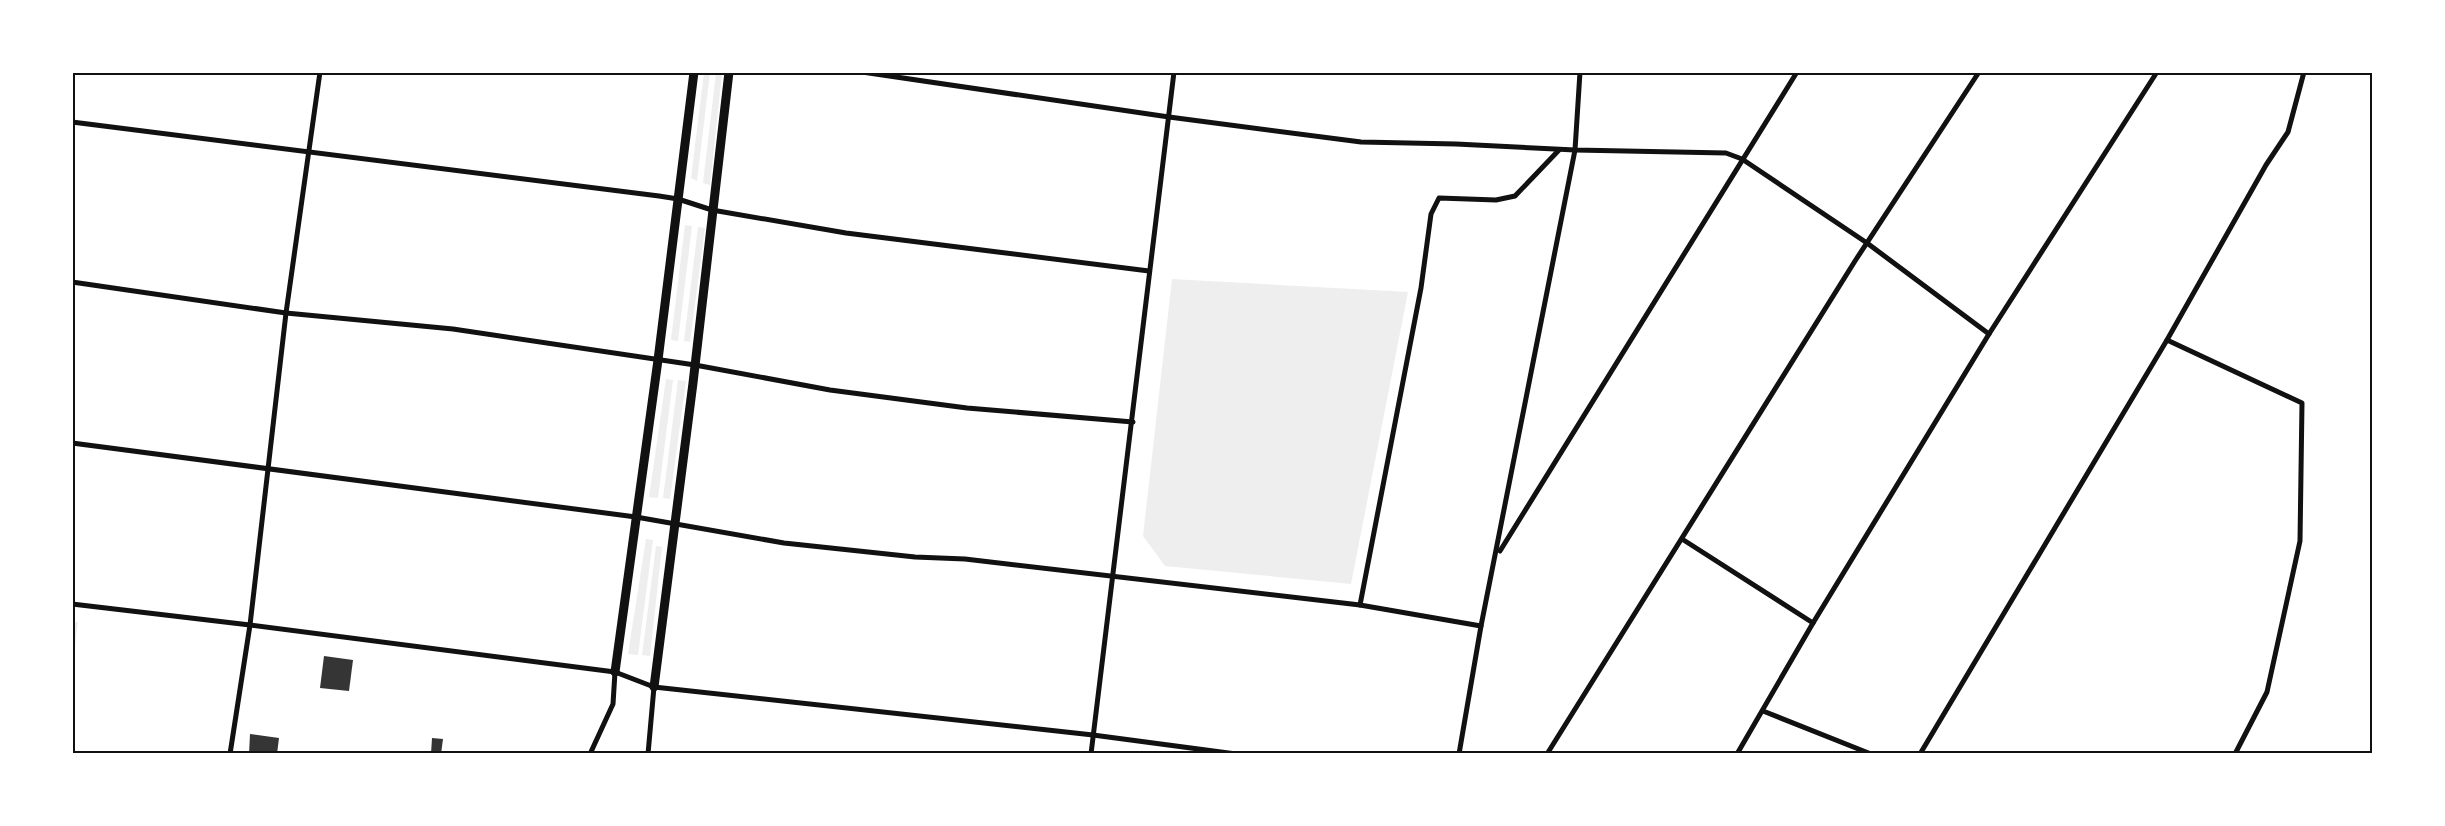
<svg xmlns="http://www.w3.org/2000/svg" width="2445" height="826" font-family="'Open Sans',sans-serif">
  <rect width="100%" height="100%" fill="#fff"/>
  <!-- green -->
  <g fill="#eee">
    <path d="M 704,73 L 710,73 L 697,181 L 691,178 Z"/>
    <path d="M 716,73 L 722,74 L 710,185 L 703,183 Z"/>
    <path d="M 685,225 L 692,226 L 678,341 L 671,340 Z"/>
    <path d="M 698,227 L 705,228 L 690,342 L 684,341 Z"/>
    <path d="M 1172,279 L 1408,292 L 1351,584 L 1165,566 L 1143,536 Z"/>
    <path d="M 666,379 L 673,380 L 658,498 L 649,497 Z"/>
    <path d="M 678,380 L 686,381 L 670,499 L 663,498 Z"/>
    <path d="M 646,539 L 653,540 L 638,655 L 628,654 Z"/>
    <path d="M 656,546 L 662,547 L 650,656 L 642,655 Z"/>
    <path d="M 73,622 L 78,622 L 73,662 L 72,622 Z"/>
  </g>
  <!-- building -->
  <g fill="#353535">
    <path d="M 324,656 L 353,660 L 349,691 L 320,688 Z"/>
    <path d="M 250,734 L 279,738 L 277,754 L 249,754 Z"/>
    <path d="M 432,738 L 443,739 L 441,754 L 431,754 Z"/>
  </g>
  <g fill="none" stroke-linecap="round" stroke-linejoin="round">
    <!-- minor -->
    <g stroke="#111" stroke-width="5">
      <path d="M 862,72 L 1169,117 L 1361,142 L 1456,144 L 1575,150 L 1726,153 L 1742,159 L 1867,243 L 1989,334"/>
      <path d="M 72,122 L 659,196 L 678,199 L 712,210 L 846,233 L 1149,271"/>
      <path d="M 72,282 L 286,313 L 453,329 L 695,365 L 830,390 L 967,408 L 1133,422"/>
      <path d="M 2167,340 L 2302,403 L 2300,541 L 2267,692 L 2235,754"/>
      <path d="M 72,443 L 636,517 L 784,543 L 915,557 L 965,559 L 1360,605 L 1481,626"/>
      <path d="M 1682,539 L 1813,623"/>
      <path d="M 1500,551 L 1797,72"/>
      <path d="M 72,604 L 250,625 L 615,672 L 654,687 L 1093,735 L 1236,754"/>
      <path d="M 1360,605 L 1421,288 L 1431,214 L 1439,198 L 1496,200 L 1515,196 L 1559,150"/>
      <path d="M 1763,711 L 1871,754"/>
      <path d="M 230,754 L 250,625 L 286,313 L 320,72"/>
      <path d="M 590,754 L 613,704 L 615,672"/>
      <path d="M 648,754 L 654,687"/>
      <path d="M 1091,754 L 1174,72"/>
      <path d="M 1459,754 L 1481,626 L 1575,150 L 1580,72"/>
      <path d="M 1547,754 L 1855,261 L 1979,72"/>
      <path d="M 1737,754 L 1813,623 L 1989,334 L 2157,72"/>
      <path d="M 1920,754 L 2167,340 L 2266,165 L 2288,132 L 2304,72"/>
    </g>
    <!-- tertiary -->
    <g stroke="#111" stroke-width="9">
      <path d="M 615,672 L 658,360 L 694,72"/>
      <path d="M 654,687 L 693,383 L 729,72"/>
    </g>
  </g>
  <!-- border -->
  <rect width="2445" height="826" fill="none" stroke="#ffffff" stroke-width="148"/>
  <rect x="74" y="74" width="2297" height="678" fill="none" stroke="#111" stroke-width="2"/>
</svg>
